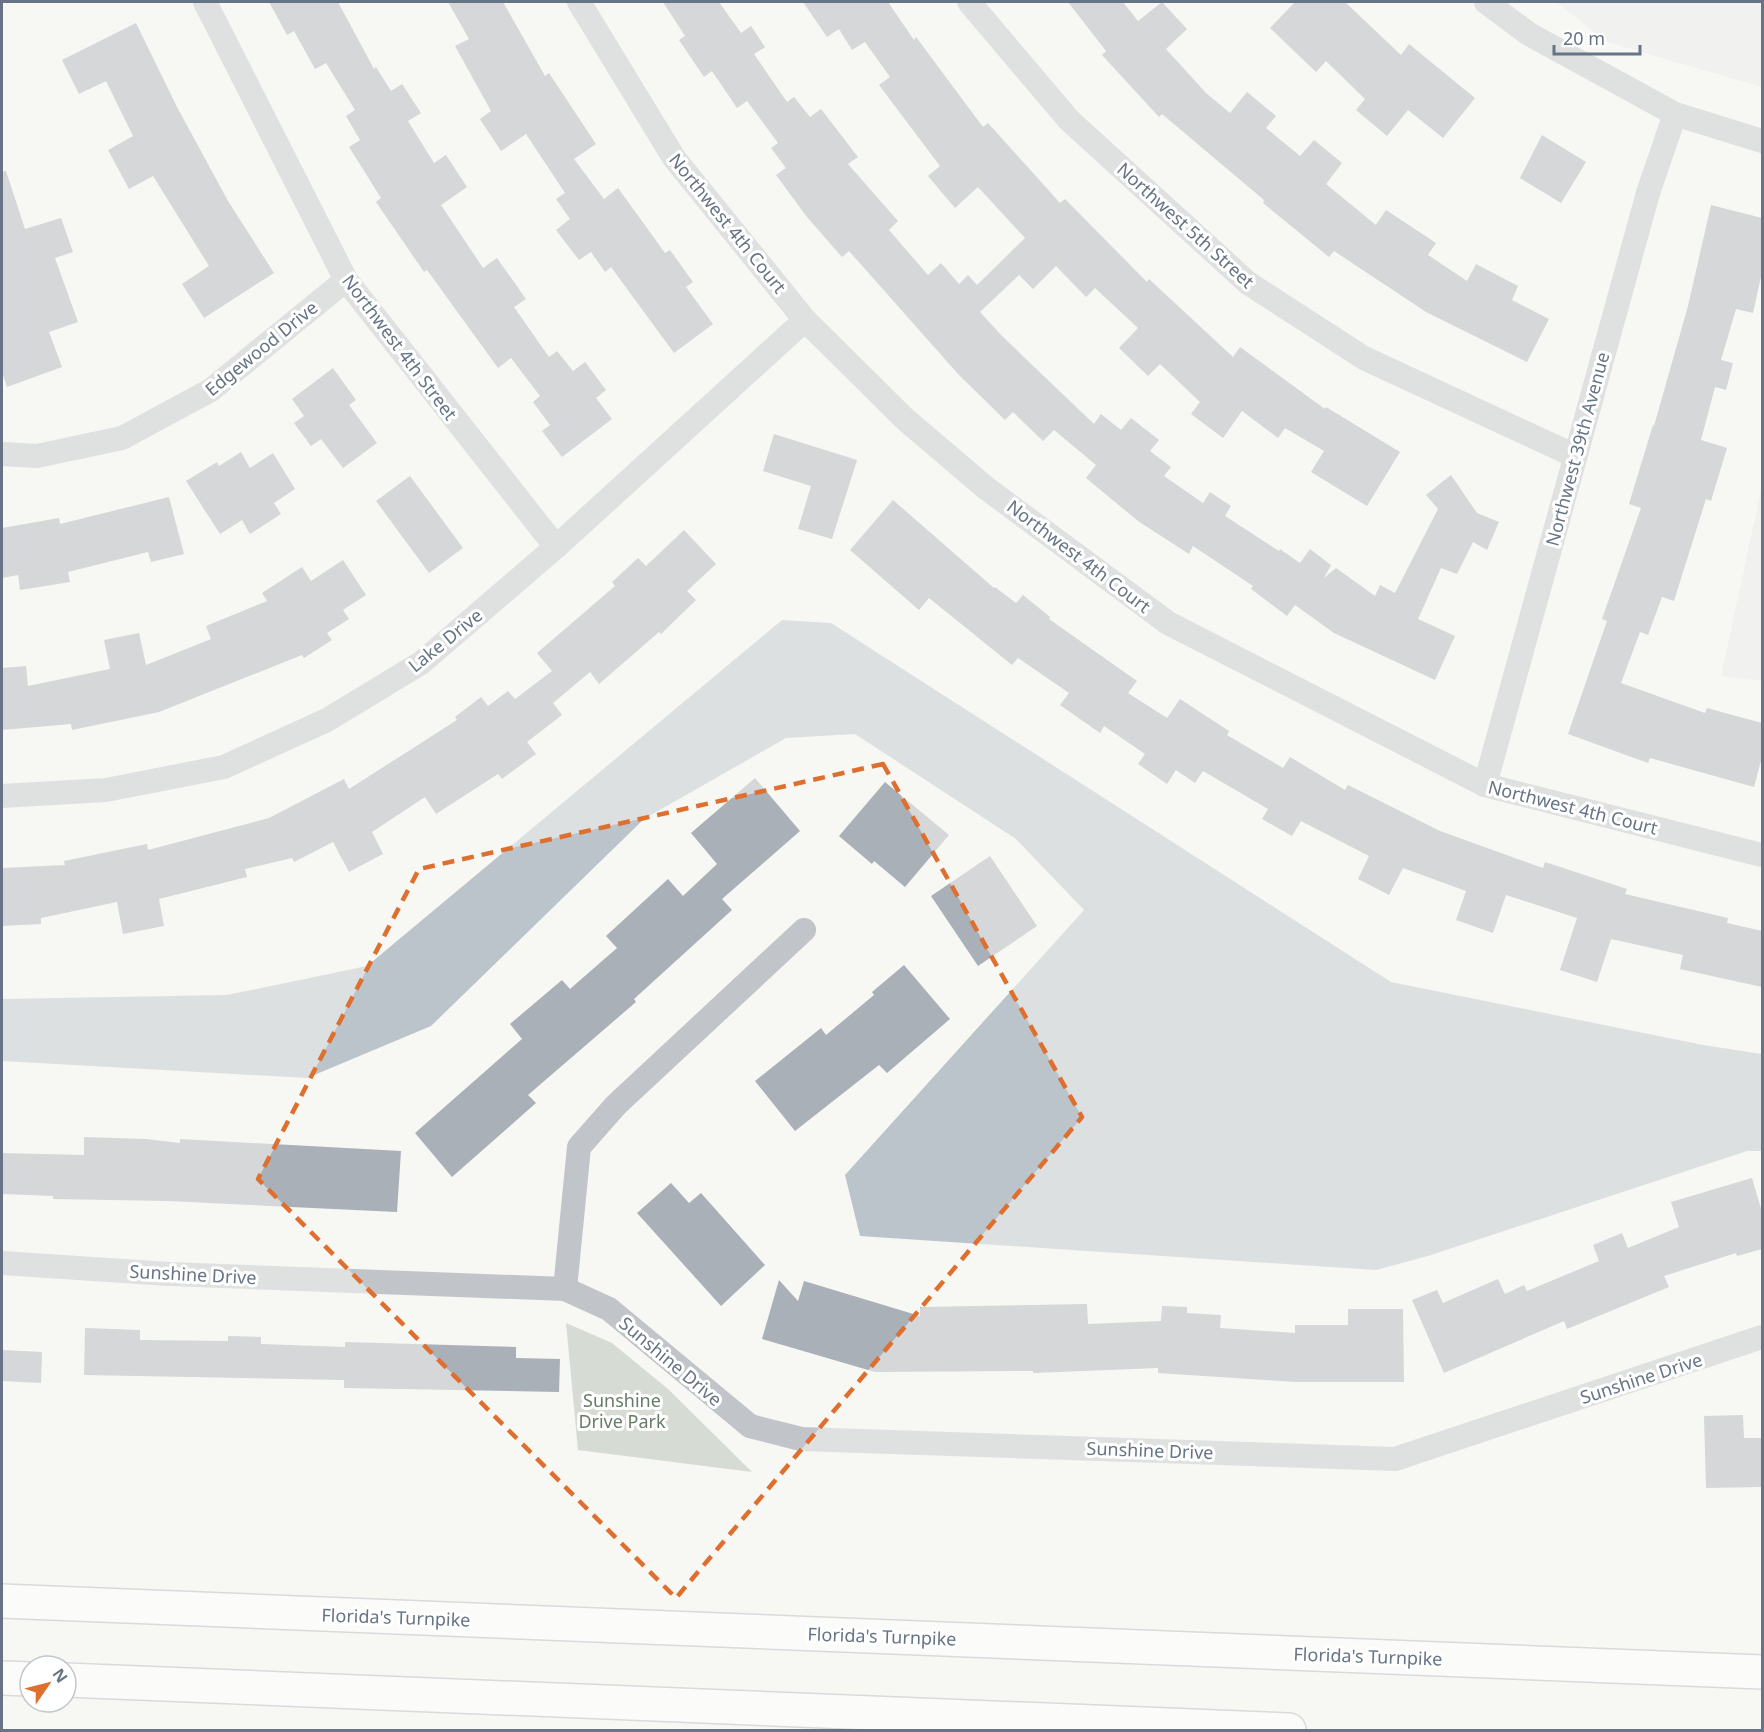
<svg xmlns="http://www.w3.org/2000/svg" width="1764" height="1732" font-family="'Noto Sans',sans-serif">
  <rect width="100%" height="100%" fill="#f7f7f4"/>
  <!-- built -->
  <g fill="#e8e9e8">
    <path d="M 1556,2 L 1762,2 L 1762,87 L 1607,42 Z"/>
    <path d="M 1762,486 L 1762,681 L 1721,676 Z"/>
  </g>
  <!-- green -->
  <path fill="#d6dcd4" d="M 566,1323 L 612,1343 L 668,1389 L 752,1472 L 578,1450 Z"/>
  <!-- water -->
  <path fill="#bbc4ca" d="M 782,620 L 831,623 L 1391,982 L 1703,1045 L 1762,1054 L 1762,1151 L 1747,1151 L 1428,1256 L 1376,1270 L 860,1236 L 845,1175 L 1084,910 L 1016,839 L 855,734 L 786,738 L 644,819 L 431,1026 L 307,1078 L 2,1061 L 2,999 L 227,995 L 367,966 Z"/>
  <!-- building -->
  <g fill="#aab0b7">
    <path d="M 269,2 L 338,2 L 374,69 L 376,67 L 391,91 L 402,84 L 421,113 L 408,121 L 434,163 L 446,155 L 467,187 L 441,205 L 483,268 L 497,258 L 526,299 L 514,307 L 549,357 L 557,351 L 573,371 L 585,362 L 606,390 L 596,398 L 612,419 L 562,457 L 542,431 L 550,425 L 533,402 L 540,396 L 511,358 L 498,368 L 427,270 L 424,272 L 376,202 L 381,198 L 349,147 L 360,140 L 346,116 L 355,110 L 326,63 L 315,69 L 294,31 L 287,35 Z"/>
    <path d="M 448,2 L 503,2 L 545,76 L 549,73 L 596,144 L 574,159 L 604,199 L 618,188 L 665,253 L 670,250 L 693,282 L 686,287 L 713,324 L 674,353 L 611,267 L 605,272 L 591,252 L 579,260 L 556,230 L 570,219 L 556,199 L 565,193 L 526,134 L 501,151 L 480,119 L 491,111 L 455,46 L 469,39 Z"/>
    <path d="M 663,2 L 719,2 L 741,33 L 751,26 L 765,47 L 754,54 L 787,102 L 794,97 L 810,117 L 821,109 L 858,157 L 848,164 L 898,221 L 889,230 L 928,275 L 941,263 L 959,284 L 968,275 L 977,285 L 1025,238 L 978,187 L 955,208 L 928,176 L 940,166 L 879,85 L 890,77 L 865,42 L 852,50 L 839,29 L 827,37 L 803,2 L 888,2 L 914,40 L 916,37 L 983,127 L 988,123 L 1060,203 L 1065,199 L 1147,282 L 1149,279 L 1233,357 L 1240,347 L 1325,409 L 1326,407 L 1400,452 L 1367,506 L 1311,472 L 1324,451 L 1285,428 L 1278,438 L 1242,411 L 1223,438 L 1191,414 L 1200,402 L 1160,364 L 1148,376 L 1119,348 L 1138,328 L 1095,288 L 1086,297 L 1056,266 L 1033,289 L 1019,275 L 980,312 L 1003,337 L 1094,424 L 1101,414 L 1121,430 L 1131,418 L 1159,440 L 1150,451 L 1171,467 L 1164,476 L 1203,503 L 1210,492 L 1231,506 L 1225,516 L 1279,551 L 1280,549 L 1300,563 L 1310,549 L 1331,565 L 1324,578 L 1336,568 L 1375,596 L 1380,585 L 1395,593 L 1438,509 L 1426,495 L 1451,475 L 1477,513 L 1499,522 L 1487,550 L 1473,542 L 1457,574 L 1441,568 L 1418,619 L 1455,636 L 1435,680 L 1334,633 L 1295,605 L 1287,616 L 1251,589 L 1253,586 L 1193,546 L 1189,554 L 1138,521 L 1086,478 L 1096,465 L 1054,430 L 1043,441 L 1013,412 L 1005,420 L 959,375 L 849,251 L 842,257 L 807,217 L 776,175 L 786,168 L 771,148 L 778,143 L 747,101 L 737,108 L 712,71 L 704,77 L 679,40 L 685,36 Z"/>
    <path d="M 1068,2 L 1123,2 L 1138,21 L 1162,2 L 1187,29 L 1166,49 L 1206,93 L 1230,113 L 1247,92 L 1276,116 L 1266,128 L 1300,156 L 1314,140 L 1342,163 L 1326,184 L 1376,225 L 1386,210 L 1436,243 L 1428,255 L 1467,281 L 1476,264 L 1518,286 L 1512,300 L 1549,319 L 1527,362 L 1426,312 L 1334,251 L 1329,257 L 1263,203 L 1264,200 L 1162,114 L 1159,117 L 1102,55 L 1106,51 Z"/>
    <path d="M 1295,2 L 1345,2 L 1401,55 L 1409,44 L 1475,98 L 1443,138 L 1408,110 L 1387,136 L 1356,110 L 1365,99 L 1326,61 L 1316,72 L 1270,28 Z"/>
    <path d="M 136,23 L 177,107 L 228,201 L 274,273 L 204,318 L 182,284 L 209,266 L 153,176 L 129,189 L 108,150 L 133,136 L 106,81 L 79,94 L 62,60 Z"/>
    <path d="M 1542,135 L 1586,162 L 1561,203 L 1520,178 Z"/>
    <path d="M 6,171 L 25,229 L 61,218 L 73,252 L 55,258 L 78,322 L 49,332 L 62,367 L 7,387 L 2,372 L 2,172 Z"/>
    <path d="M 1711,205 L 1762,218 L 1762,272 L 1753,313 L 1736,309 L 1721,360 L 1733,363 L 1726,390 L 1715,387 L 1701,440 L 1727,448 L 1711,501 L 1706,499 L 1674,601 L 1662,597 L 1648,635 L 1640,632 L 1621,683 L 1705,713 L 1707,708 L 1762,723 L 1762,757 L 1754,787 L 1650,758 L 1648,763 L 1568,734 L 1607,621 L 1602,619 L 1641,508 L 1629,504 L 1653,425 L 1654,426 L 1688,306 Z"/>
    <path d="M 333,368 L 356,400 L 349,405 L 377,443 L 343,468 L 321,439 L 311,446 L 294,423 L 304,416 L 292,399 Z"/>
    <path d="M 774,434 L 857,460 L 832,539 L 798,529 L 811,486 L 763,471 Z"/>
    <path d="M 241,452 L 250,468 L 273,453 L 295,489 L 274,503 L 281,514 L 250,534 L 242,520 L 220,534 L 186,481 L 217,462 L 219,466 Z"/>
    <path d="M 410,476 L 463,548 L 429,573 L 376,501 Z"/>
    <path d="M 169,497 L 184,554 L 151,562 L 148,552 L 68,572 L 70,582 L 20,590 L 18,575 L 2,578 L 2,528 L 59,518 L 60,524 Z"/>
    <path d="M 893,500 L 994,588 L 995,587 L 1016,603 L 1023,595 L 1050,617 L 1049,619 L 1137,681 L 1128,693 L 1167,718 L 1180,699 L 1229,731 L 1227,735 L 1283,768 L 1290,757 L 1345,790 L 1348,785 L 1440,831 L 1543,868 L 1545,862 L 1627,889 L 1625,894 L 1728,918 L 1727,923 L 1762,931 L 1762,987 L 1680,969 L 1683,955 L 1611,939 L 1597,982 L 1560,970 L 1577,918 L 1506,895 L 1493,933 L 1456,920 L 1466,891 L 1403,868 L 1389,895 L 1358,879 L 1369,856 L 1301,821 L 1292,836 L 1262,819 L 1268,809 L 1203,771 L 1195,783 L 1176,770 L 1167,784 L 1138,764 L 1145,754 L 1104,726 L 1100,733 L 1060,705 L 1069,693 L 1018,658 L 1012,665 L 929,598 L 919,610 L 850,550 Z"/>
    <path d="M 684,530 L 716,564 L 687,591 L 696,600 L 661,634 L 659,632 L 599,684 L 590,672 L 553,703 L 562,715 L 527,742 L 536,754 L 502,779 L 498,774 L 436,814 L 425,797 L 372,832 L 383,854 L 349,872 L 333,842 L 294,862 L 292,858 L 245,869 L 247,877 L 159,899 L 164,926 L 123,934 L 117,902 L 41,918 L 41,924 L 2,926 L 2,868 L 65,865 L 64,861 L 147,844 L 148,850 L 269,818 L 344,779 L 349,789 L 457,720 L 455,717 L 481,697 L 488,706 L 508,691 L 515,699 L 552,671 L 537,653 L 615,586 L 612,582 L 638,558 L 646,566 Z"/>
    <path d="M 343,560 L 366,595 L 343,610 L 349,619 L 327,633 L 332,640 L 304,658 L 302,655 L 159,712 L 72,730 L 71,724 L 2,730 L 2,668 L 26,666 L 28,686 L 110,669 L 104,640 L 139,633 L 146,665 L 211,639 L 206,626 L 267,601 L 262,593 L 302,567 L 311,581 Z"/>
    <path d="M 755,778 L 800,831 L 722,899 L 732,910 L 634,999 L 636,1002 L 528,1095 L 536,1103 L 452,1177 L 415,1133 L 522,1039 L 510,1024 L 562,980 L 570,989 L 617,948 L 606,936 L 668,879 L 683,896 L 717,864 L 691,833 Z"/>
    <path d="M 885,782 L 949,835 L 905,887 L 874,861 L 872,864 L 839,836 Z"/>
    <path d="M 990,856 L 1037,926 L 978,966 L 931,896 Z"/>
    <path d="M 904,965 L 950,1019 L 887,1073 L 879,1065 L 795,1131 L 755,1081 L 821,1028 L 826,1035 L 874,995 L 872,992 Z"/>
    <path d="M 84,1137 L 146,1139 L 180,1143 L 180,1139 L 401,1151 L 397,1212 L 168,1201 L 53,1199 L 53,1196 L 2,1194 L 2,1153 L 84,1155 Z"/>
    <path d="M 1752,1178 L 1762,1212 L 1762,1249 L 1737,1256 L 1736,1253 L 1664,1276 L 1669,1287 L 1567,1329 L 1564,1321 L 1444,1373 L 1412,1300 L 1437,1290 L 1443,1303 L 1498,1279 L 1505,1294 L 1524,1285 L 1527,1291 L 1599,1261 L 1593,1245 L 1622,1233 L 1628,1248 L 1679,1227 L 1671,1202 Z"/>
    <path d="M 671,1183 L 689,1203 L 701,1193 L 765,1265 L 721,1306 L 637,1213 Z"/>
    <path d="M 779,1280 L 798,1301 L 804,1281 L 920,1316 L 920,1307 L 1087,1304 L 1088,1324 L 1161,1321 L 1162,1306 L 1187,1307 L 1187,1313 L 1221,1315 L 1220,1328 L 1295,1333 L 1295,1325 L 1348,1325 L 1348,1309 L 1403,1309 L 1404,1382 L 1295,1382 L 1158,1373 L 1158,1368 L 1033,1373 L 1033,1371 L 875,1372 L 762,1339 Z"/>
    <path d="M 85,1328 L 140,1330 L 140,1340 L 228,1341 L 228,1336 L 261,1337 L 261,1344 L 345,1347 L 345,1342 L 516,1347 L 516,1358 L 560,1359 L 559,1392 L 344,1388 L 344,1380 L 84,1375 Z"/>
    <path d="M 2,1350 L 42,1352 L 41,1383 L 2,1381 Z"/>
    <path d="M 1743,1415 L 1744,1438 L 1762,1438 L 1762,1487 L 1706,1488 L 1704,1416 Z"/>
  </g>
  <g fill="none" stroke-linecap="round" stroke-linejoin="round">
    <defs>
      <g id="highway">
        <path d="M 2,1601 L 1762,1672"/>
        <path d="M 2,1678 L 30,1679"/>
        <path d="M 66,1680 L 1289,1730"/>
      </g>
    </defs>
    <!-- highway casing -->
    <use href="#highway" stroke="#b4b7bb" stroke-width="36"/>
    <!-- street -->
    <g stroke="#c1c4c8" stroke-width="24">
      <path d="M 205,2 L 346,280 L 556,547"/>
      <path d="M 579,2 L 674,158 L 805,320 L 906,420 L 986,488 L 1168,623 L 1485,785 L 1762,855"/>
      <path d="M 969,2 L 1069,120 L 1248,283 L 1364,358 L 1575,456"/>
      <path d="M 1486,2 L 1529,34 L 1675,114 L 1762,141"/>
      <path d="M 2,454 L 37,456 L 122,438 L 211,390 L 346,280"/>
      <path d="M 1485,785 L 1648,193 L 1675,114"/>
      <path d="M 2,796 L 106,790 L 224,767 L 327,720 L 421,663 L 556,547 L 805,320"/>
      <path d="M 2,1263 L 169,1274 L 565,1289 L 609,1309 L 750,1426 L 801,1439 L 1395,1459 L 1762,1337"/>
      <path d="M 565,1289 L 579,1147 L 616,1105 L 804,930"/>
    </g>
    <!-- highway -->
    <use href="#highway" stroke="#fff" stroke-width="33"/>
  </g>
  <!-- marked area -->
  <path d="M0 0H1764V1732H0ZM 883,764 L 1082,1117 L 676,1598 L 258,1179 L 419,869 Z" fill="#f7f7f4" fill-opacity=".55" fill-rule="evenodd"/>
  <path fill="none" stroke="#de6f2e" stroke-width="4.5" stroke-dasharray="12 8" stroke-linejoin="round" d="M 883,764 L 1082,1117 L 676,1598 L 258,1179 L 419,869 Z"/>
  <g text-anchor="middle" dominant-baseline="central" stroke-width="6" stroke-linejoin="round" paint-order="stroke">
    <!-- street labels -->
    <g font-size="18" fill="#677485" stroke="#fff">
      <text transform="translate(728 223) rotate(51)">Northwest 4th Court</text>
      <text transform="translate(1186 225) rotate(42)">Northwest 5th Street</text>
      <text transform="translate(400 347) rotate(53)">Northwest 4th Street</text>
      <text transform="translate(261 348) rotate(-39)">Edgewood Drive</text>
      <text transform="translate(1577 449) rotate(-75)">Northwest 39th Avenue</text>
      <text transform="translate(1079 556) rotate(37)">Northwest 4th Court</text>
      <text transform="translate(445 640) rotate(-39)">Lake Drive</text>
      <text transform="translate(1573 807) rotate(14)">Northwest 4th Court</text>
      <text transform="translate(193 1274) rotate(3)">Sunshine Drive</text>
      <text transform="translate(671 1361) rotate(40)">Sunshine Drive</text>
      <text transform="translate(1641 1378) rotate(-18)">Sunshine Drive</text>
      <text transform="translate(1150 1450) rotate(2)">Sunshine Drive</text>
      <text transform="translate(396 1617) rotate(2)">Florida's Turnpike</text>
      <text transform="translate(882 1636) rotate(2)">Florida's Turnpike</text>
      <text transform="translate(1368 1656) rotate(2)">Florida's Turnpike</text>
    </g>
    <!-- park labels -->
    <g font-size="18" fill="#677c66" stroke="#fff">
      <text x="622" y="1400">Sunshine<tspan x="622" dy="21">Drive Park</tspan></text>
    </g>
  </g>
  <!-- border -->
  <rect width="1764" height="1732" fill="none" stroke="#677485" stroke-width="6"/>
  <!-- north arrow -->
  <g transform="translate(48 1684) rotate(55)"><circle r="28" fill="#ffffff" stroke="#c2c7ce" stroke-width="1.5"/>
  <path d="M0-4.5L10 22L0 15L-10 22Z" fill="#de6f2e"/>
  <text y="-9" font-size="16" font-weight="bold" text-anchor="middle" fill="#677485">N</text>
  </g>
  <!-- scale -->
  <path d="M1554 45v9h86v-9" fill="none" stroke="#677485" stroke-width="3"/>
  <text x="1563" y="45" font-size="18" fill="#677485" stroke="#ffffff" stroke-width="4.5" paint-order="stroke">20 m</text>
</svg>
